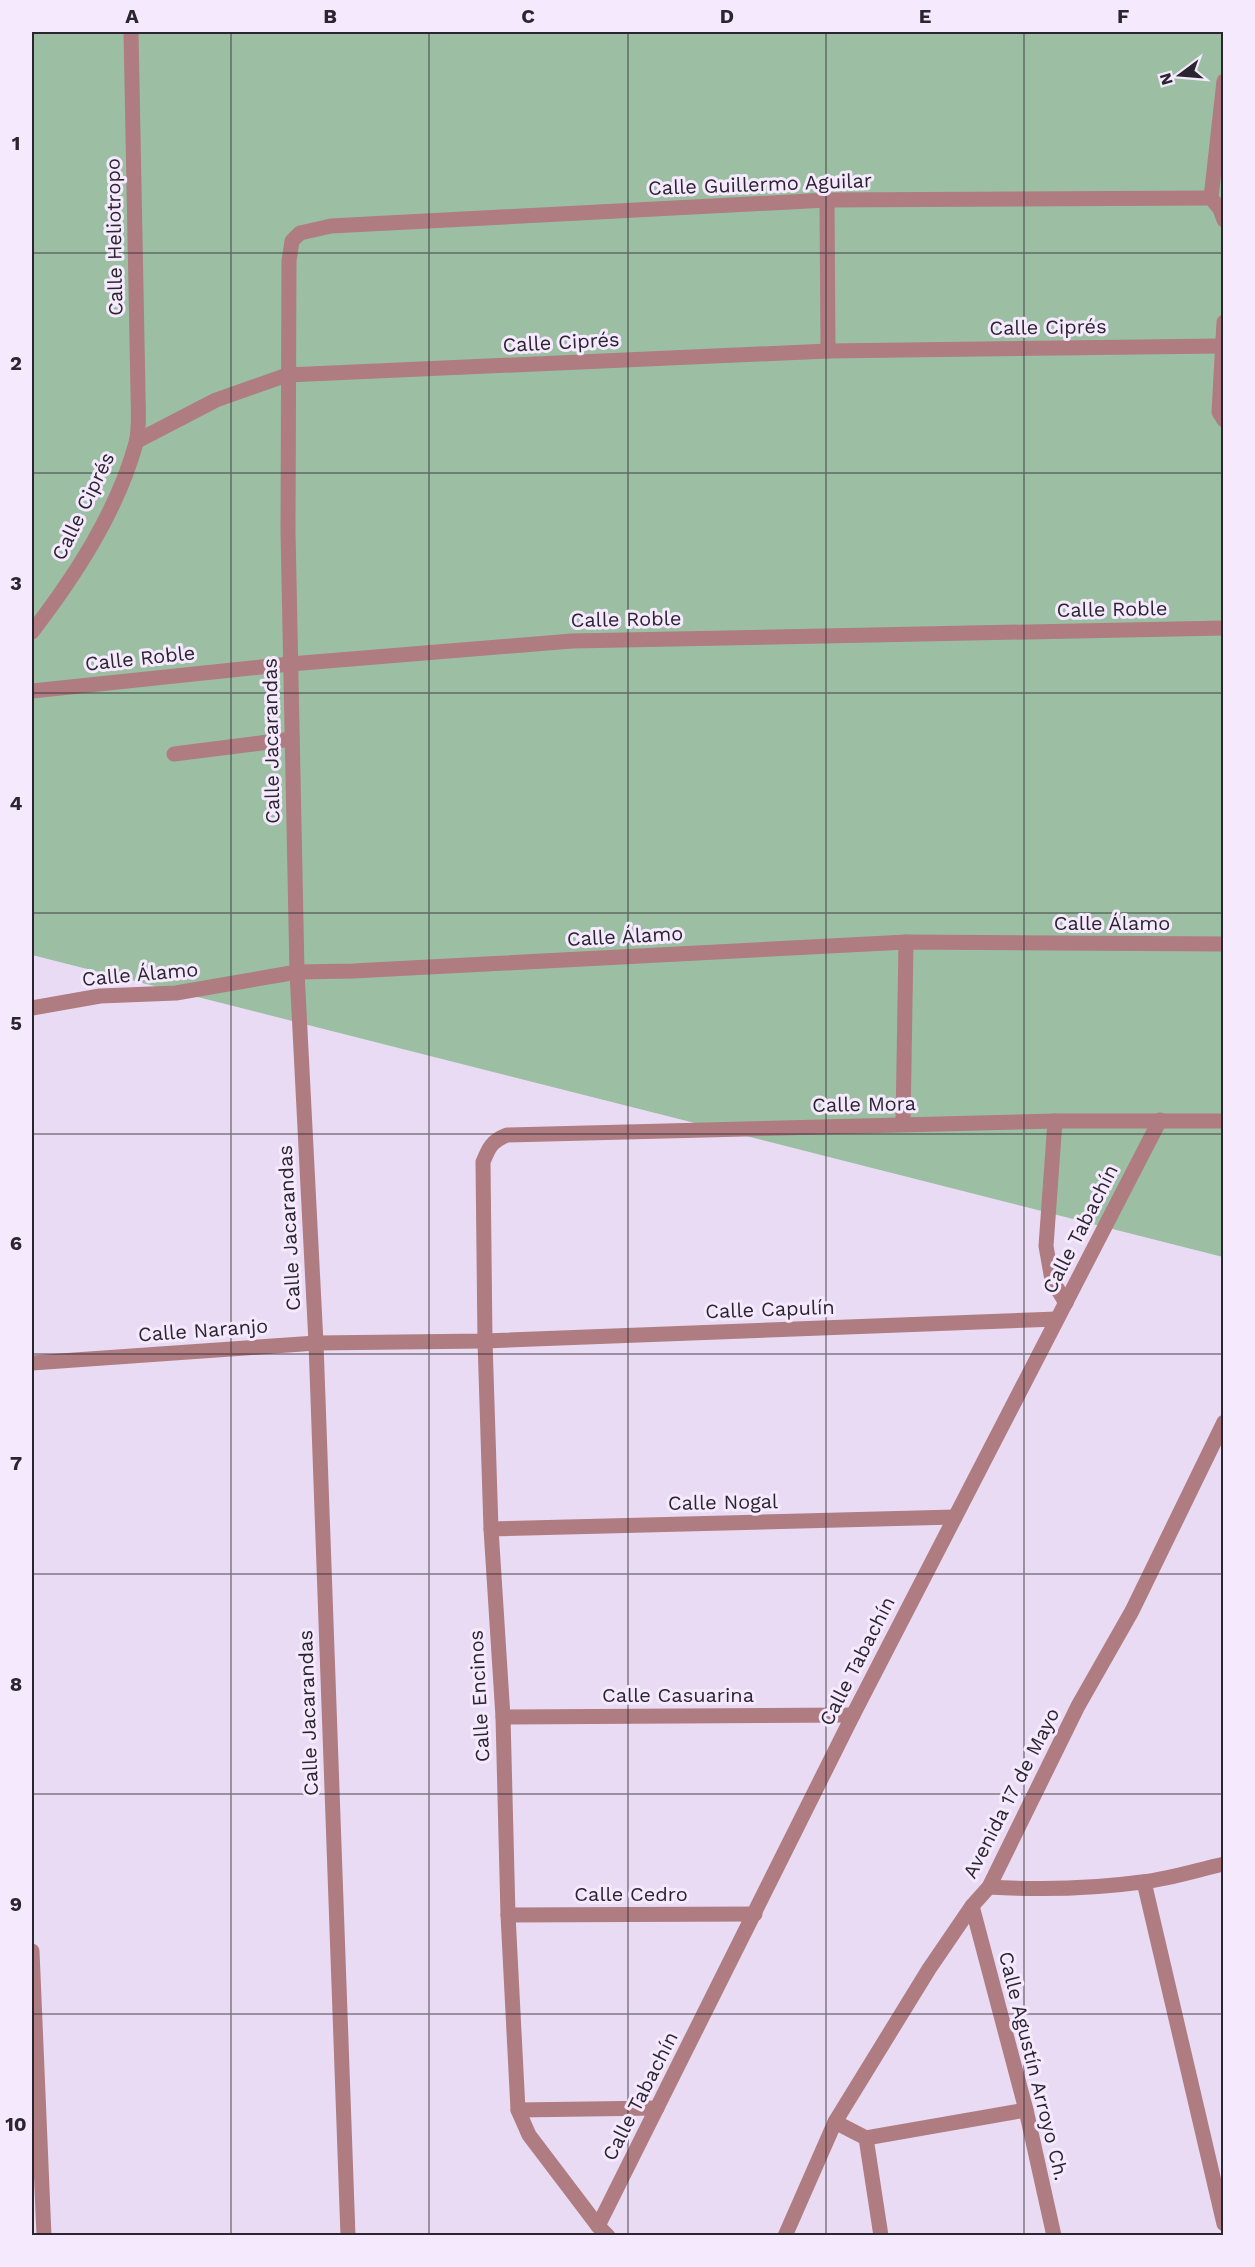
<svg xmlns="http://www.w3.org/2000/svg" width="1255" height="2267" font-family="'Work Sans',sans-serif">
  <rect width="100%" height="100%" fill="#e9dbf4"/>
  <!-- green -->
  <path fill="#9cbea3" d="M 32,32 L 1223,32 L 1223,1257 L 32,955 Z"/>
  <g fill="none" stroke-linecap="round" stroke-linejoin="round">
    <!-- minor -->
    <g stroke="#af7c81" stroke-width="15">
      <path d="M 1224,81 L 1211,198 L 1220,209 L 1224,220"/>
      <path d="M 827,200 L 828,351"/>
      <path d="M 1224,322 L 1219,412 L 1224,420"/>
      <path d="M 137,441 L 216,400 L 287,375 L 828,351 L 1221,346"/>
      <path d="M 32,632 C 75,576 117,512 136,443 C 140,428 138,408 138,392 L 131,32"/>
      <path d="M 32,691 L 290,664 L 572,641 L 1224,628"/>
      <path d="M 174,754 L 292,739"/>
      <path d="M 32,1008 L 100,996 L 176,993 L 297,972 L 353,971 L 906,942 L 1224,944"/>
      <path d="M 1055,1121 L 1046,1246 L 1052,1280 L 1066,1303"/>
      <path d="M 903,1124 L 906,942"/>
      <path d="M 32,1363 L 316,1343 L 485,1341 L 1057,1319"/>
      <path d="M 491,1529 L 955,1517"/>
      <path d="M 503,1717 L 853,1715"/>
      <path d="M 1144,1882 L 1224,2224"/>
      <path d="M 989,1887 C 1040,1890 1091,1889 1142,1882 C 1169,1879 1197,1870 1224,1864"/>
      <path d="M 972,1906 L 1026,2110 L 1054,2236"/>
      <path d="M 508,1915 L 755,1914"/>
      <path d="M 32,1951 L 44,2236"/>
      <path d="M 518,2110 L 657,2108"/>
      <path d="M 835,2122 L 866,2138 L 881,2236"/>
      <path d="M 866,2138 L 1026,2110"/>
      <path d="M 598,2226 L 853,1715 L 1160,1120"/>
      <path d="M 348,2236 L 316,1343 L 297,972 L 288,531 L 289,261 L 292,241 L 300,233 L 331,226 L 827,200 L 1211,198"/>
      <path d="M 608,2236 L 598,2226 L 529,2135 L 518,2110 L 508,1915 L 503,1717 L 491,1529 L 485,1341 L 483,1162 C 489,1147 492,1141 507,1135 L 1055,1121 L 1224,1121"/>
      <path d="M 785,2236 L 835,2122 L 929,1969 L 972,1906 L 989,1887 L 1078,1706 L 1132,1611 L 1224,1422"/>
    </g>
  </g>
  <!-- grid -->
  <path fill="none" stroke="#2b252f" stroke-width="1.5" stroke-opacity="0.55" d="M 231,32 L 231,2236M 429,32 L 429,2236M 628,32 L 628,2236M 826,32 L 826,2236M 1024,32 L 1024,2236M 32,253 L 1224,253M 32,473 L 1224,473M 32,693 L 1224,693M 32,913 L 1224,913M 32,1134 L 1224,1134M 32,1354 L 1224,1354M 32,1574 L 1224,1574M 32,1794 L 1224,1794M 32,2014 L 1224,2014"/>
  <g text-anchor="middle" dominant-baseline="central" stroke-width="6" stroke-linejoin="round" paint-order="stroke">
    <!-- street labels -->
    <g font-size="20" fill="#2b252f" stroke="#f5e9fe">
      <text transform="translate(760 184) rotate(-2)">Calle Guillermo Aguilar</text>
      <text transform="translate(114 237) rotate(-91)">Calle Heliotropo</text>
      <text transform="translate(1048 327) rotate(-1)">Calle Ciprés</text>
      <text transform="translate(561 342) rotate(-3)">Calle Ciprés</text>
      <text transform="translate(83 506) rotate(-64)">Calle Ciprés</text>
      <text transform="translate(1112 609) rotate(-1)">Calle Roble</text>
      <text transform="translate(626 619) rotate(-1)">Calle Roble</text>
      <text transform="translate(140 658) rotate(-6)">Calle Roble</text>
      <text transform="translate(271 741) rotate(-91)">Calle Jacarandas</text>
      <text x="1112" y="923">Calle Álamo</text>
      <text transform="translate(625 936) rotate(-3)">Calle Álamo</text>
      <text transform="translate(140 974) rotate(-5)">Calle Álamo</text>
      <text transform="translate(864 1104) rotate(-1)">Calle Mora</text>
      <text transform="translate(289 1228) rotate(-93)">Calle Jacarandas</text>
      <text transform="translate(1080 1229) rotate(-63)">Calle Tabachín</text>
      <text transform="translate(770 1309) rotate(-2)">Calle Capulín</text>
      <text transform="translate(203 1330) rotate(-4)">Calle Naranjo</text>
      <text transform="translate(723 1502) rotate(-1)">Calle Nogal</text>
      <text transform="translate(857 1661) rotate(-63)">Calle Tabachín</text>
      <text x="678" y="1695">Calle Casuarina</text>
      <text transform="translate(479 1696) rotate(-93)">Calle Encinos</text>
      <text transform="translate(308 1713) rotate(-92)">Calle Jacarandas</text>
      <text transform="translate(1011 1793) rotate(-63)">Avenida 17 de Mayo</text>
      <text x="631" y="1894">Calle Cedro</text>
      <text transform="translate(1034 2066) rotate(76)">Calle Agustín Arroyo Ch.</text>
      <text transform="translate(640 2096) rotate(-63)">Calle Tabachín</text>
    </g>
  </g>
  <!-- border -->
  <rect width="1255" height="2267" fill="none" stroke="#f5e9fe" stroke-width="66"/>
  <!-- north arrow -->
  <g transform="translate(1180 75) rotate(254)" stroke="#f5e9fe" stroke-width="4.5" paint-order="stroke">
  <path d="M0-4.5L10 22L0 15L-10 22Z" fill="#2b252f"/>
  <text y="-9" font-size="16" font-weight="bold" text-anchor="middle" fill="#2b252f">N</text>
  </g>
  <rect x="33" y="33" width="1189" height="2201" fill="none" stroke="#2b252f" stroke-width="2"/>
  <g font-size="20" text-anchor="middle" font-weight="bold" fill="#2b252f">
    <text x="132" y="23">A</text>
    <text x="330" y="23">B</text>
    <text x="528" y="23">C</text>
    <text x="727" y="23">D</text>
    <text x="925" y="23">E</text>
    <text x="1123" y="23">F</text>
    <text x="16" y="150">1</text>
    <text x="16" y="370">2</text>
    <text x="16" y="590">3</text>
    <text x="16" y="810">4</text>
    <text x="16" y="1030">5</text>
    <text x="16" y="1250">6</text>
    <text x="16" y="1470">7</text>
    <text x="16" y="1691">8</text>
    <text x="16" y="1911">9</text>
    <text x="16" y="2131">10</text>
  </g>
</svg>
